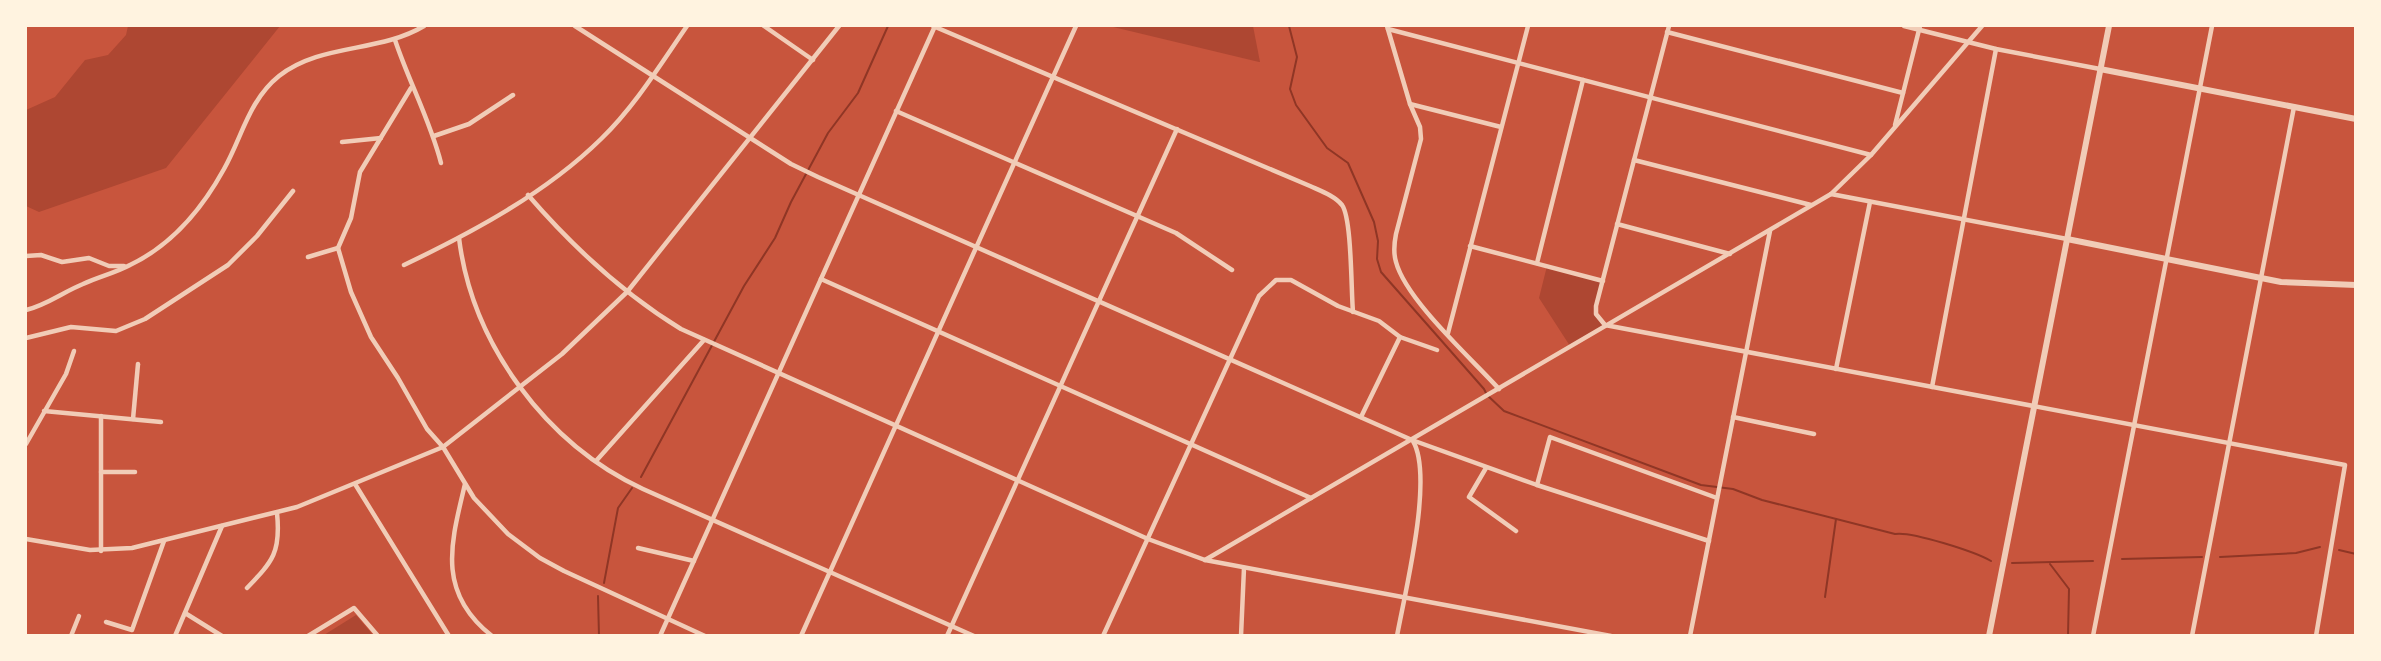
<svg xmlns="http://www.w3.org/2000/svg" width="2381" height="661" font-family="'Noto Sans',sans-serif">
  <rect width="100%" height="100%" fill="#c8553d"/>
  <!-- green -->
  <g fill="#ae4732">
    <path d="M 128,26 L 280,26 L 166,168 L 39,212 L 26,206 L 26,110 L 55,97 L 85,60 L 108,55 L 126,35 Z"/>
    <path d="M 1109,26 L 1253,26 L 1260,62 L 1259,62 Z"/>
    <path d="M 1547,266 L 1603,281 L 1596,314 L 1605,325 L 1570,346 L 1539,298 Z"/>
    <path d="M 356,615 L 373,635 L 324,635 Z"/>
  </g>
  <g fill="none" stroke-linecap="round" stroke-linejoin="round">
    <!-- stream -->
    <g stroke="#8f3625" stroke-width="2">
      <path d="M 1289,26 L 1297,57 L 1290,89 L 1296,105 L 1327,148 L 1348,163 L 1374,222 L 1378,241 L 1377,259 L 1381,272 L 1484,389 L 1487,395 L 1504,411 L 1701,485 L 1733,489 L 1762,500 L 1895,534 C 1911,531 1976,552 1991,561"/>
      <path d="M 641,477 L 744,286 L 775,238 L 791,202 L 828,133 L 858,93 L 888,26"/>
      <path d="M 2339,550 L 2356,554"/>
      <path d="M 2220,557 L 2296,553 L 2320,547"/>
      <path d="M 2122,559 L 2202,557"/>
      <path d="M 2012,563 L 2093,561"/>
      <path d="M 2050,564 L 2069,589 L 2068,636"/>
      <path d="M 604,583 L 618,508 L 632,488"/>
      <path d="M 598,596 L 599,636"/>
      <path d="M 1825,597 L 1836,519"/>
    </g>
    <!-- minor -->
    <g stroke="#f1ccb7" stroke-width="4.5">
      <path d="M 575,26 L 791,164 L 818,177 L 1412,440 L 1537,485 L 1709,541"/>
      <path d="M 764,26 L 813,60"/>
      <path d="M 933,26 L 1310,186 C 1321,191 1335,196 1342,205 C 1352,219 1351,291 1353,312"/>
      <path d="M 1387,26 L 1410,104 L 1420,127 L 1421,139 L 1396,234 C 1394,244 1393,252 1396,262 C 1406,300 1472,359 1499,389"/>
      <path d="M 1904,26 L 1996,49 L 2100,69"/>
      <path d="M 1388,29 L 1871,155"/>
      <path d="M 1667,32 L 1903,93"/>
      <path d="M 395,40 C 409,82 430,120 441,163"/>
      <path d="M 411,88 L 360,172 L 351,218 L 338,248 L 351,292 L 371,337 L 398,378 L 427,429 L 443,447 L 474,498 L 508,534 L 540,558 L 564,571 L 705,636"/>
      <path d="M 1410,104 L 1501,127"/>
      <path d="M 896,111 L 1176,233 L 1232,270"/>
      <path d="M 1895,125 L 1920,26"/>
      <path d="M 434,136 L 469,124 L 513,95"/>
      <path d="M 342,142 L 381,138"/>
      <path d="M 1634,160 L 1811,205"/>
      <path d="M 1831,194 L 2067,239"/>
      <path d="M 528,195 C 573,247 622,293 681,329 L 1148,539 L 1205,560 L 1611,636"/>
      <path d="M 1617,224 L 1730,254"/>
      <path d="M 459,238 C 472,344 546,444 643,489 L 974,636"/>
      <path d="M 1470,246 L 1603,281"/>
      <path d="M 26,256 L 41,255 L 62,262 L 89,258 L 109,266 L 124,266"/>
      <path d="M 308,257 L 338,248"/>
      <path d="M 1537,263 L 1583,80"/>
      <path d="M 404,265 C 473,232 546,193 601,139 C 635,106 660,65 687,26"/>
      <path d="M 821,279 L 1311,498"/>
      <path d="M 26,310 C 47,305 63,292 83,284 C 98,277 115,273 130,265 C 172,245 202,209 224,169 C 242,137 249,100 279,76 C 321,43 379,53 424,26"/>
      <path d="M 1605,325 L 2345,465 L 2316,636"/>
      <path d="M 1605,325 L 1596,314 L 1596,306 L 1669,26"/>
      <path d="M 1448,333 L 1528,26"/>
      <path d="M 26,338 L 71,327 L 116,331 L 145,319 L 228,265 L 257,236 L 293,191"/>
      <path d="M 1836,369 L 1870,202"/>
      <path d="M 1932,387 L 1996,49"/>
      <path d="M 44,411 L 161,422"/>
      <path d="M 101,416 L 101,551"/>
      <path d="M 1361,417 L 1400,337"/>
      <path d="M 1733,417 L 1814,434"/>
      <path d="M 133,419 L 138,364"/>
      <path d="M 26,444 L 66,374 L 74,351"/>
      <path d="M 596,461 L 704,340"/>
      <path d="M 1486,468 L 1469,497 L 1516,531"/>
      <path d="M 101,472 L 135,472"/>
      <path d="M 355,484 L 449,636"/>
      <path d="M 465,484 C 451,543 436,592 492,636"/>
      <path d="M 1537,485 L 1550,437 L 1717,498"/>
      <path d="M 26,539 L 90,550 L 132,548 L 297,507 L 443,447 L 562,354 L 627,292 L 839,26"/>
      <path d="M 638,548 L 694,561"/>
      <path d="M 1205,560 L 1831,194 L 1871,155 L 1982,26"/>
      <path d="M 247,588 C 273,561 281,552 277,513"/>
      <path d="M 185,613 L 222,636"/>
      <path d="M 106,622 L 132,630 L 164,541"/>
      <path d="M 71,636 L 79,616"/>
      <path d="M 175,636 L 222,526"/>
      <path d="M 308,636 L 354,608 L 378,636"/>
      <path d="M 660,636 L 935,26"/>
      <path d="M 801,636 L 1076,26"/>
      <path d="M 947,636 L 1177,129"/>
      <path d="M 1103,636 L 1259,296 L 1276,280 L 1291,280 L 1338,306 L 1379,321 L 1400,337 L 1437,350"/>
      <path d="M 1241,636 L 1244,568"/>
      <path d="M 1397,636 C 1405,592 1434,477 1413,441"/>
      <path d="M 1690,636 L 1770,231"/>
      <path d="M 2093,636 L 2212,26"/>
      <path d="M 2192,636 L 2294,107"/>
    </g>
    <!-- tertiary -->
    <g stroke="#f1ccb7" stroke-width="6">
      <path d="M 2100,69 L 2356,119"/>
      <path d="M 2067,239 L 2281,282 L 2356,285"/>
      <path d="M 1989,636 L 2109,26"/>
    </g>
  </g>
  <!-- border -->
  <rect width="2381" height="661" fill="none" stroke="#fff3e0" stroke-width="54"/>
</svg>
